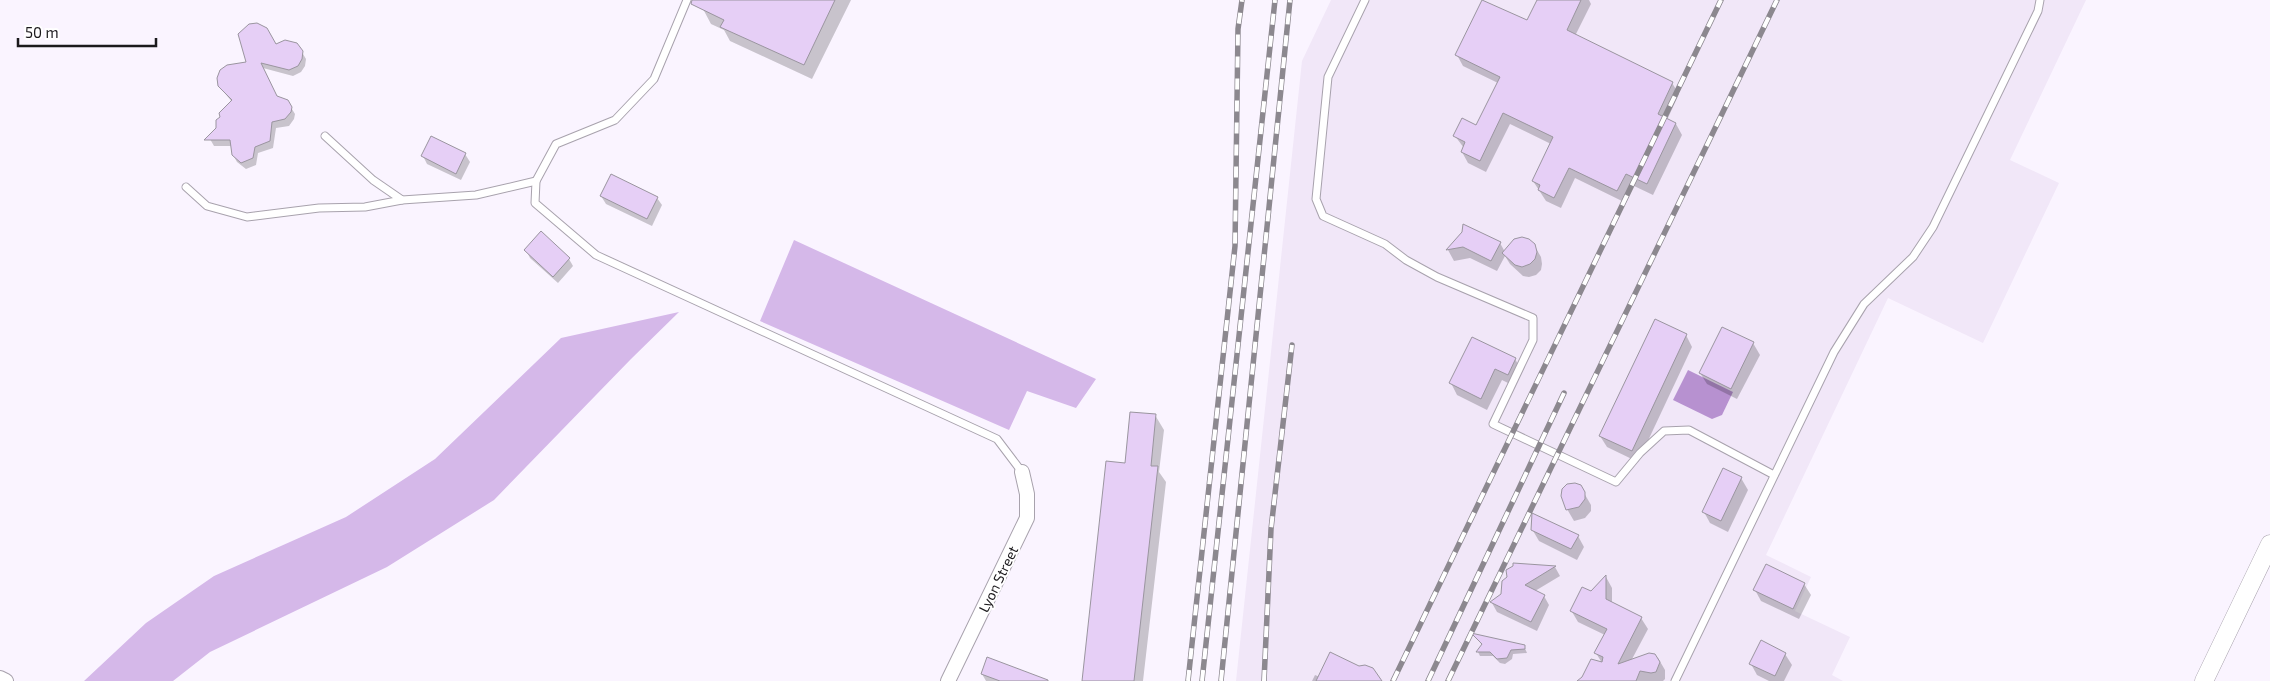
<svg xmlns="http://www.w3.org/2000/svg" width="2270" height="681" font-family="'Exo 2',sans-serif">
  <rect width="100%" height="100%" fill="#faf4ff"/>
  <!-- built -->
  <path fill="#f1e7f8" d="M 1331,0 L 2086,0 L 2010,160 L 2059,183 L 1983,343 L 1888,298 L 1766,555 L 1811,577 L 1795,611 L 1850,637 L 1832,675 L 1843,681 L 1236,681 L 1302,61 Z"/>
  <!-- green -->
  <g fill="#d5b8e9">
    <path d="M 794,240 L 1096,379 L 1076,408 L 1027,391 L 1009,430 L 760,321 Z"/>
    <path d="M 679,312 L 631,359 L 494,500 L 387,567 L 210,652 L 173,681 L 84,681 L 146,623 L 214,576 L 346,517 L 435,459 L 561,338 Z"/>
  </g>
  <!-- water -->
  <path fill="#b791d0" d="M 1688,370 L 1733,392 L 1722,415 L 1712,419 L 1673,400 Z"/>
  <!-- shadow -->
  <g fill="#0003">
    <path d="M 707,0 L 851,0 L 812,79 L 730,41 L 724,30 L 711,24 L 703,9 Z"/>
    <path d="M 1538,0 L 1589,0 L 1591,4 L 1575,36 L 1672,83 L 1679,94 L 1667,120 L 1676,124 L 1682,135 L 1653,195 L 1632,185 L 1624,202 L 1575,178 L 1561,208 L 1546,201 L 1533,181 L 1551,144 L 1510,124 L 1486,172 L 1468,163 L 1462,152 L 1464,148 L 1455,136 L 1477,126 L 1498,83 L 1463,66 L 1457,55 L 1528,22 Z"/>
    <path d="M 297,44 L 306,59 L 305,66 L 301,72 L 293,76 L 263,68 L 277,97 L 287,101 L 295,114 L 294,119 L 289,126 L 276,128 L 273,148 L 258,153 L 256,165 L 246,169 L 237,162 L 233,155 L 232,146 L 214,146 L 210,139 L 232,102 L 219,86 L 275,45 Z"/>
    <path d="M 432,138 L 465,154 L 470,162 L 461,180 L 427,164 L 423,156 Z"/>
    <path d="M 601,196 L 657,198 L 662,205 L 652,226 L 606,204 Z"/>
    <path d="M 1463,232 L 1500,243 L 1505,252 L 1534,245 L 1541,257 L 1542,264 L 1541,270 L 1536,275 L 1529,277 L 1523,276 L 1510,264 L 1505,256 L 1497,271 L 1470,258 L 1454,261 L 1448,250 Z"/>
    <path d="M 526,250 L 569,259 L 573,266 L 558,283 L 530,258 Z"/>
    <path d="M 1686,335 L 1692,347 L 1638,462 L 1607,447 L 1600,436 Z"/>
    <path d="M 1753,343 L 1760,355 L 1737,399 L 1707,384 L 1700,373 Z"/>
    <path d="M 1515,359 L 1522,371 L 1514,386 L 1502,380 L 1487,410 L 1457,395 L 1451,383 Z"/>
    <path d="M 1155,415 L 1164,430 L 1159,472 L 1166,482 L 1143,681 L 1084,681 L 1126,464 Z"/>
    <path d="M 1741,478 L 1748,490 L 1728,532 L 1710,523 L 1704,512 Z"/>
    <path d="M 1584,493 L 1591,505 L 1591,511 L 1585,518 L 1574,521 L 1567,509 Z"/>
    <path d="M 1532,529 L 1578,536 L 1584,547 L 1577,560 L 1539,541 Z"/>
    <path d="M 1515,564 L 1555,567 L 1560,576 L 1535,591 L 1544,596 L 1549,605 L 1537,631 L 1497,612 L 1492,603 L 1502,594 Z"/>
    <path d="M 1606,577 L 1612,588 L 1612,603 L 1641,618 L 1648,629 L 1631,661 L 1649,654 L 1658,658 L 1665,670 L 1665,679 L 1663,681 L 1582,681 L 1602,663 L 1596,653 L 1605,635 L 1578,622 L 1571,610 Z"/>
    <path d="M 1804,584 L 1811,595 L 1799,619 L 1761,601 L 1755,590 Z"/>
    <path d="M 1474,635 L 1524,646 L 1527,653 L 1513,654 L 1512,659 L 1505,664 L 1500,663 L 1493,656 L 1480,656 L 1478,652 L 1482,645 Z"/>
    <path d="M 1785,654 L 1792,665 L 1784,681 L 1769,681 L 1757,675 L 1751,664 Z"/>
    <path d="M 982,674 L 1047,681 L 986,681 Z"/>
    <path d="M 1315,675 L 1320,677 L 1380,681 L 1312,681 Z"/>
  </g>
  <!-- building -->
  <g fill="#e6cff6" stroke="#9a959f">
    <path d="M 692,0 L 835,0 L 804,65 L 720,27 L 724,20 L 691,4 Z"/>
    <path d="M 1482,0 L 1527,20 L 1537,0 L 1581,0 L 1567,30 L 1673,82 L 1658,114 L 1676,123 L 1647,184 L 1626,174 L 1617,191 L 1569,168 L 1554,198 L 1538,190 L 1540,185 L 1532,181 L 1553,137 L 1503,113 L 1480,161 L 1461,152 L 1465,142 L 1453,136 L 1462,118 L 1476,125 L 1500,77 L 1455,55 Z"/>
    <path d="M 257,23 L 267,28 L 276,44 L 285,40 L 297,43 L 303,51 L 302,59 L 298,66 L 289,70 L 261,63 L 277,96 L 288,100 L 292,107 L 291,112 L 285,119 L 272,122 L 270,141 L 255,147 L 253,158 L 241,163 L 232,155 L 230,140 L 204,140 L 216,128 L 216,120 L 220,117 L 219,113 L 232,100 L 218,86 L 217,78 L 220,70 L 227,65 L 246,62 L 238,34 L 249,24 Z"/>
    <path d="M 431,136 L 466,153 L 456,174 L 421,156 Z"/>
    <path d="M 611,174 L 658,197 L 647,219 L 600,196 Z"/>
    <path d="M 1463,224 L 1501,242 L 1491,261 L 1463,247 L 1446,250 L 1462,232 Z"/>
    <path d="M 541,231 L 570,258 L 553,277 L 524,250 Z"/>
    <path d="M 1522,237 L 1529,239 L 1535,244 L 1537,252 L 1535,259 L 1530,264 L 1522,267 L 1515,265 L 1502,253 L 1514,239 Z"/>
    <path d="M 1655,319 L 1687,334 L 1632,451 L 1599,436 Z"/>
    <path d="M 1722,327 L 1754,342 L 1731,389 L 1699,373 Z"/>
    <path d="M 1472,337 L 1516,358 L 1508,375 L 1495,369 L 1481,399 L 1449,383 Z"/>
    <path d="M 1130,412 L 1156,414 L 1151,466 L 1158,466 L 1134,681 L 1082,681 L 1106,461 L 1125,463 Z"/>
    <path d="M 1723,468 L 1742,477 L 1721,521 L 1702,512 Z"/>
    <path d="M 1575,483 L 1581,485 L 1585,492 L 1585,499 L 1579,507 L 1566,510 L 1561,496 L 1562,489 L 1567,484 Z"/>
    <path d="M 1532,513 L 1579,535 L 1571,549 L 1531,530 Z"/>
    <path d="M 1513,563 L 1556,566 L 1525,585 L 1545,595 L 1531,622 L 1490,602 L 1501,594 L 1502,581 L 1507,577 L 1506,570 L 1513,566 Z"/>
    <path d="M 1766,564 L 1805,583 L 1793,609 L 1753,590 Z"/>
    <path d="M 1606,575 L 1606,599 L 1642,617 L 1618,664 L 1649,653 L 1655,654 L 1660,662 L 1656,672 L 1651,673 L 1640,671 L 1636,681 L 1577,681 L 1582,677 L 1591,659 L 1602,662 L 1603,657 L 1594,653 L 1607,629 L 1570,611 L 1582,587 L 1591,591 Z"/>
    <path d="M 1471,633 L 1525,645 L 1525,649 L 1511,650 L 1507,658 L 1497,659 L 1490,652 L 1476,652 L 1482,644 Z"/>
    <path d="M 1761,640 L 1786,653 L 1775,676 L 1749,664 Z"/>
    <path d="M 1330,652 L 1359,666 L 1365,665 L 1373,668 L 1382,681 L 1316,681 Z"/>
    <path d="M 987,657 L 1048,680 L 1048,681 L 1000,681 L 981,674 Z"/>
  </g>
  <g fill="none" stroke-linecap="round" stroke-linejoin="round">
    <defs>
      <g id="service">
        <path d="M 687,0 L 654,79 L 615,120 L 556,144 L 536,181 L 535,203 L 596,255 L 997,439 L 1022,472"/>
        <path d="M 1365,0 L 1328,77 L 1316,199 L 1323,216 L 1385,244 L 1406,260 L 1437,277 L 1533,318 L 1533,340 L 1493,424 L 1616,482 L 1640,453 L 1664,431 L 1689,430 L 1774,475"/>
        <path d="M 325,136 L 373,180 L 402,200 L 476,195 L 536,181"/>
        <path d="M 186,187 L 207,206 L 247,217 L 319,208 L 365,207 L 402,200"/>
        <path d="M 1675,681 L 1834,352 L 1864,304 L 1913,257 L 1933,227 L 2038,11 L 2040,0"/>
      </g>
      <g id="minor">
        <path d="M 0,678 L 6,681"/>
        <path d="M 948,681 L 1027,518 L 1027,494 L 1022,472"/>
      </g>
      <path id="tertiary" d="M 2204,681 L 2270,544"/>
    </defs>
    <!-- service casing -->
    <use href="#service" stroke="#a8a2ad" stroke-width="9"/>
    <!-- minor casing -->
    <use href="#minor" stroke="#a8a2ad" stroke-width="16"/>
    <!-- tertiary casing -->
    <use href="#tertiary" stroke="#a8a2ad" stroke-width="19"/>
    <!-- service -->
    <use href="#service" stroke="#fff" stroke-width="7"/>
    <!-- minor -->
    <use href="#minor" stroke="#fff" stroke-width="14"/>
    <!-- tertiary -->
    <use href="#tertiary" stroke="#fff" stroke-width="18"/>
    <defs>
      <g id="rail">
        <path d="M 1188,681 L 1235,246 L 1238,29 L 1242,0"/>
        <path d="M 1202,681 L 1275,0"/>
        <path d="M 1221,681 L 1290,0"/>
        <path d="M 1264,681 L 1271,529 L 1292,345"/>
        <path d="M 1393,681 L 1721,0"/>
        <path d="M 1428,681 L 1564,393"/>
        <path d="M 1448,681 L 1777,0"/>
      </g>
    </defs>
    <!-- rail casing -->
    <use href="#rail" stroke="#8c888f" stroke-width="5.5"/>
    <!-- rail -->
    <use href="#rail" stroke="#fff" stroke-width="4" stroke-dasharray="11" stroke-linecap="butt"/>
  </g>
  <g text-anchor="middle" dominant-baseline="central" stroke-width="4" stroke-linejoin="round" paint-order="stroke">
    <!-- street labels -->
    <g font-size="14" fill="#1b191c" stroke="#fff">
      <text transform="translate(998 579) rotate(-64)">Lyon Street</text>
    </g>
  </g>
  <!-- scale -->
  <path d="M18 38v8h138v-8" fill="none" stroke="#1b191c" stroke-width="2.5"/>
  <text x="25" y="38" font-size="15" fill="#1b191c" stroke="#ffffff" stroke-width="4" paint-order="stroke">50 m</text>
</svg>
